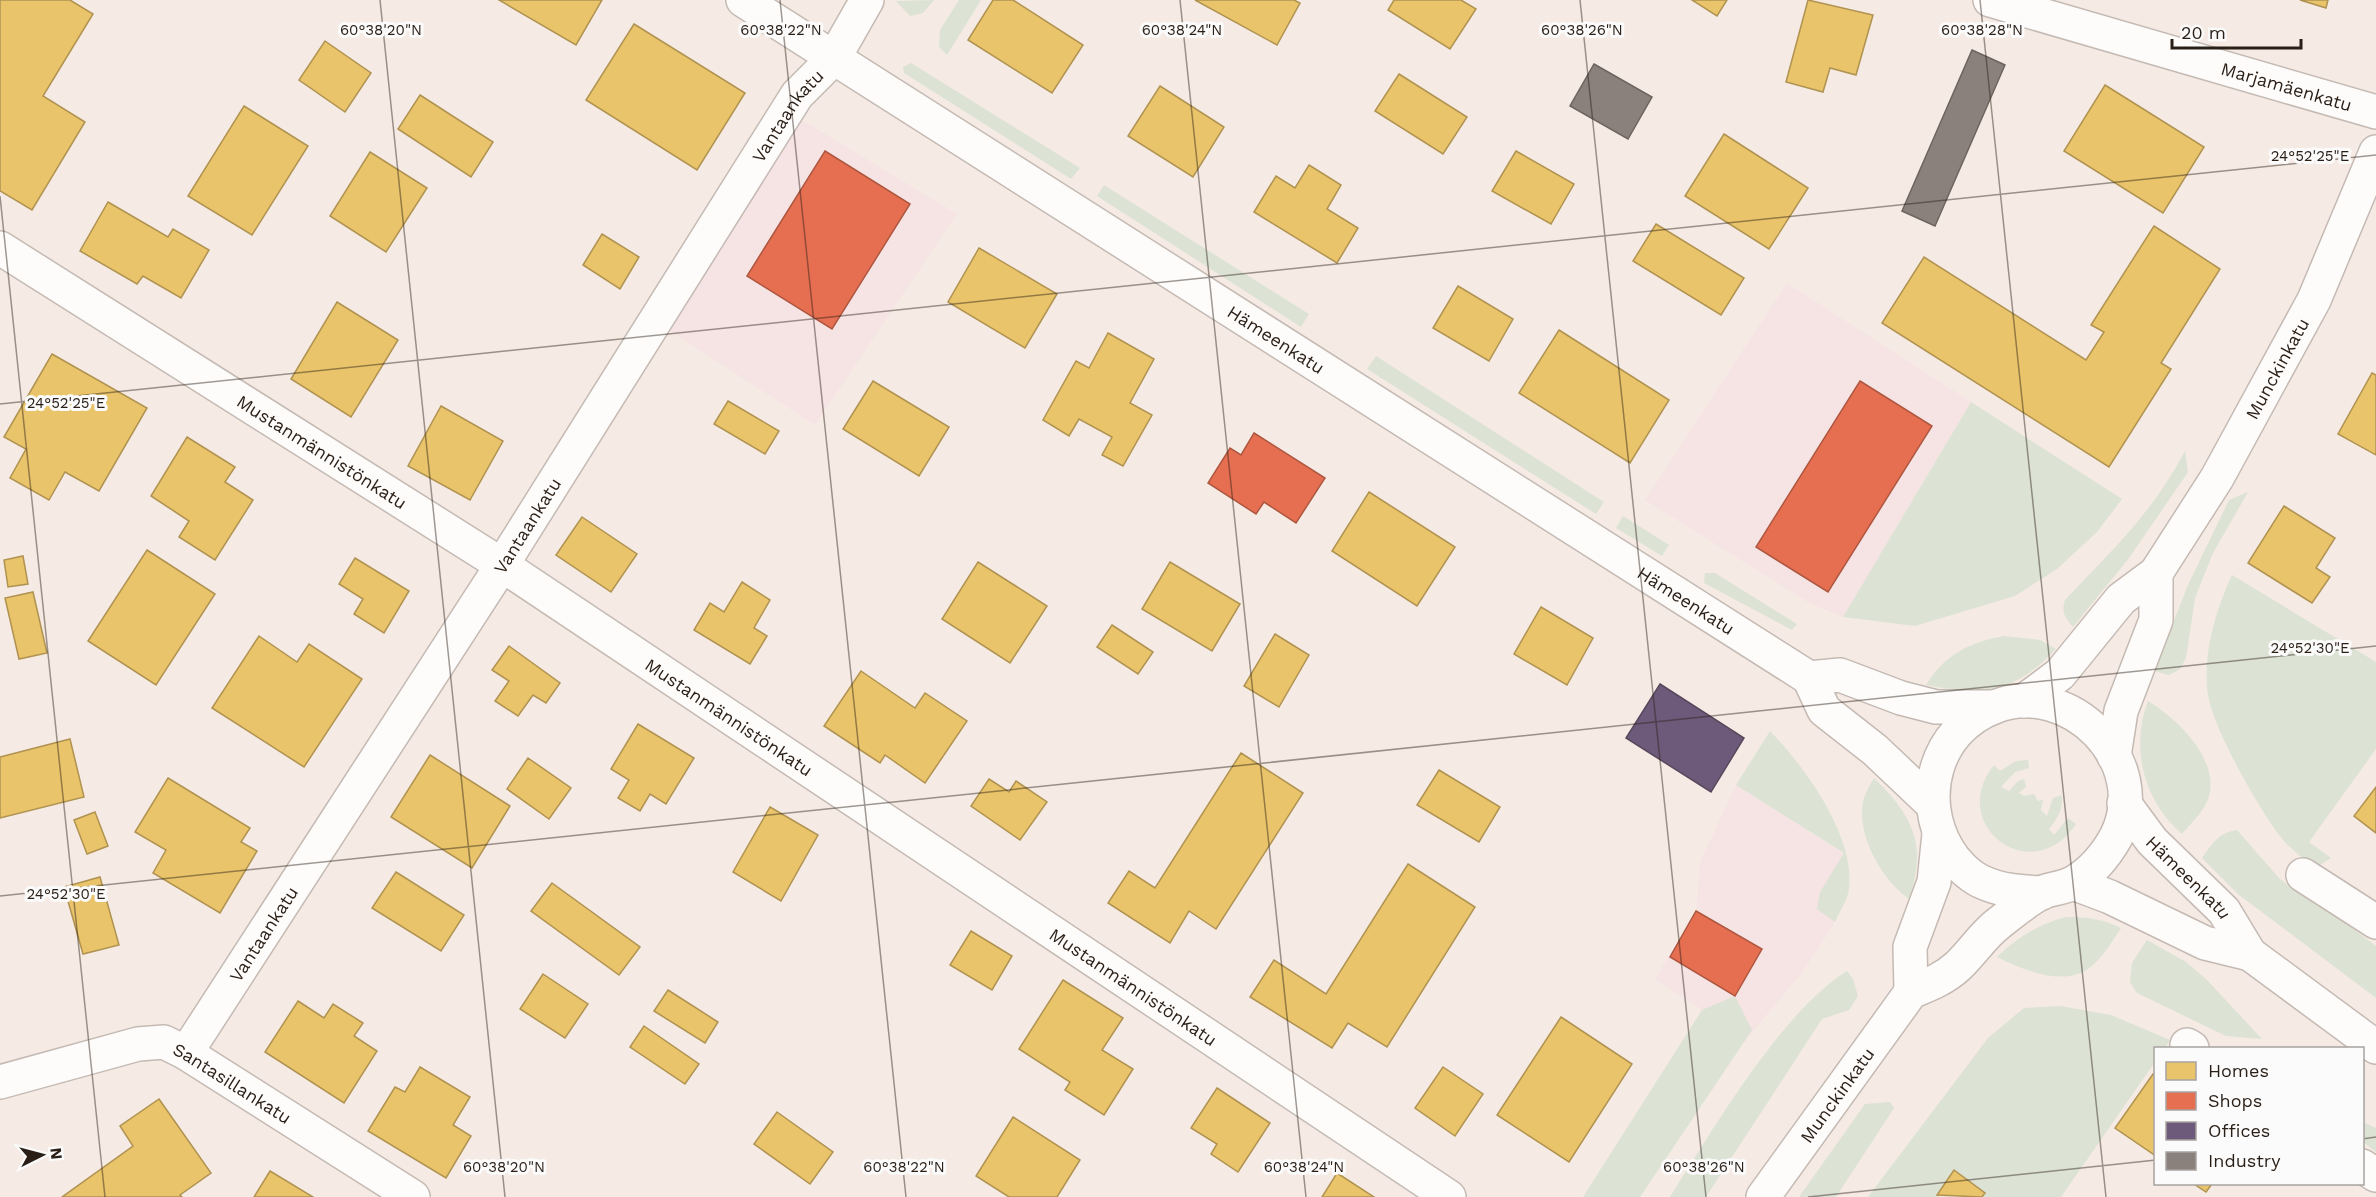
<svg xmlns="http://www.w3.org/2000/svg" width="2376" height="1197" font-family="'Work Sans',sans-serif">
  <rect width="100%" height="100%" fill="#f5ebe4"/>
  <!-- commercial -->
  <g fill="#f6e3e4">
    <path d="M 802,120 L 957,214 L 815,425 L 667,329 Z"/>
    <path d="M 1787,283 L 1971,402 L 1843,617 L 1811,604 L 1645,500 Z"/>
    <path d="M 1736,785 L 1844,854 L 1849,889 L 1835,922 L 1801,974 L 1743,1043 L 1702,1010 L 1655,979 L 1696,911 L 1700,862 Z"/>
  </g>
  <!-- green -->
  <g fill="#dce2d4">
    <path d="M 934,0 L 923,13 L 910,16 L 896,1 Z"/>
    <path d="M 959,0 L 981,0 L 947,55 L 939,47 L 940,30 Z"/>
    <path d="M 911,63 L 1080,168 L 1071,179 L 904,73 L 903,67 Z"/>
    <path d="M 1104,185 L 1309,314 L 1301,327 L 1097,196 Z"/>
    <path d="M 1376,356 L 1604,502 L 1596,514 L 1367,369 Z"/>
    <path d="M 1971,402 L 2122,499 L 2097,532 L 2057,569 L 2015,596 L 1915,626 L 1843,617 Z"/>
    <path d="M 2185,451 L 2188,472 L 2129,558 L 2073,627 C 2065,617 2061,613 2065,600 C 2113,549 2151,515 2185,451 Z"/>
    <path d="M 2248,492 L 2213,553 L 2195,598 L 2186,658 L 2180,669 L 2169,675 L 2154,671 L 2188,585 L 2229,500 Z"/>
    <path d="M 1623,516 L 1669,545 L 1662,556 L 1616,528 Z"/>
    <path d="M 1705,573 L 1715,573 L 1797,624 L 1792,630 L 1704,583 Z"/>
    <path d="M 2232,575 L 2376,662 L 2376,749 L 2309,842 L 2331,858 L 2315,868 C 2305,859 2293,851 2284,841 C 2261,814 2213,728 2208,695 C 2202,656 2216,609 2232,575 Z"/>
    <path d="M 2004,636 L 2040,640 L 2056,649 C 2015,693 1983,696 1926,685 C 1944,655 1970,642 2004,636 Z"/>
    <path d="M 2148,701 C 2176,718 2216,756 2210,792 C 2207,809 2192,822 2182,834 C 2144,801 2130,749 2148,701 Z"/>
    <path d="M 1770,731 C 1804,766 1855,835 1849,888 C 1848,899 1840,911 1835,922 L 1817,909 L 1820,892 L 1844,853 L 1736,785 Z"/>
    <path d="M 2028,760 L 2029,768 L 2015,772 L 2001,787 L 2009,791 L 2018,781 L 2024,779 L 2026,787 L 2019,793 L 2024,796 L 2034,794 L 2038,801 L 2043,800 L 2041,810 L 2047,816 L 2053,798 L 2062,795 C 2063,810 2058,817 2049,829 L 2054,835 L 2068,818 L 2076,824 C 2032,890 1946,825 1994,765 L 2000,771 L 2016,761 Z"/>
    <path d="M 1874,778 C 1914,817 1927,845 1909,899 C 1884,882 1860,841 1862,809 C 1863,797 1868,788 1874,778 Z"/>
    <path d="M 2237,830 L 2279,878 L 2298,893 L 2309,896 L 2376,946 L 2376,998 L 2239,895 L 2202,858 C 2212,844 2219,832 2237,830 Z"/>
    <path d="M 2066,917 C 2087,917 2103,919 2121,928 C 2111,943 2102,959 2088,969 C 2061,987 2022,969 1997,957 C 2018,937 2037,925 2066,917 Z"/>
    <path d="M 2147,940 L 2186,962 L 2206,979 L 2262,1039 L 2226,1036 L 2137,993 L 2130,982 L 2132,963 Z"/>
    <path d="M 1847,971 L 1853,979 L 1858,996 L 1849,1010 L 1822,1019 L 1706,1197 L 1670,1197 C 1712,1131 1782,1011 1847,971 Z"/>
    <path d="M 1735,996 L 1752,1030 L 1640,1197 L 1583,1197 L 1702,1010 Z"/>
    <path d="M 2060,1006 L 2111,1015 L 2170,1040 L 2165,1048 L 2156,1048 L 2155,1062 L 2061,1197 L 1982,1197 L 1985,1192 L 1954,1170 L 1937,1194 L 1940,1197 L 1868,1197 L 1988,1038 L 2024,1008 Z"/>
    <path d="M 1890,1102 L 1894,1108 L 1836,1197 L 1799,1197 L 1865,1104 Z"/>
    <path d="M 2363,1122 L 2376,1128 L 2376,1152 L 2363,1142 Z"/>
  </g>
  <!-- homes -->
  <g fill="#e9c46a" stroke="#b09251" stroke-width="1.5">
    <path d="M 0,0 L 70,0 L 93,14 L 43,96 L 85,122 L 32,210 L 0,191 Z"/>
    <path d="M 499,0 L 602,0 L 576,45 Z"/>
    <path d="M 993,0 L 1013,0 L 1083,45 L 1052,93 L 968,40 Z"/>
    <path d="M 1195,0 L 1294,0 L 1300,3 L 1277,45 Z"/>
    <path d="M 1394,0 L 1461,0 L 1476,9 L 1450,49 L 1388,10 Z"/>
    <path d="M 1692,0 L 1727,0 L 1717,16 Z"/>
    <path d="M 1808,0 L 1873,15 L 1856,75 L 1830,68 L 1823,92 L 1786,82 Z"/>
    <path d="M 2300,0 L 2328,0 L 2326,8 Z"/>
    <path d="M 634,24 L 745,93 L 697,170 L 586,100 Z"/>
    <path d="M 325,41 L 371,73 L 345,112 L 299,80 Z"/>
    <path d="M 1399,74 L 1467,117 L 1443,154 L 1375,111 Z"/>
    <path d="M 2105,85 L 2204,147 L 2163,213 L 2064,151 Z"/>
    <path d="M 1160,86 L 1224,127 L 1193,177 L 1128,136 Z"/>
    <path d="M 420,95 L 493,142 L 471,177 L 398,129 Z"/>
    <path d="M 244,106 L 308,146 L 252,235 L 188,196 Z"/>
    <path d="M 1724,134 L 1808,188 L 1769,249 L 1685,196 Z"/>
    <path d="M 1516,151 L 1574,184 L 1551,224 L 1492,191 Z"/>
    <path d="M 370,152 L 427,188 L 386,252 L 330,216 Z"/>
    <path d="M 1309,165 L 1341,185 L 1327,209 L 1358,228 L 1337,263 L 1254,212 L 1276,176 L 1295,188 Z"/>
    <path d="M 108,202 L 168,237 L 173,229 L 209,250 L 181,298 L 143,276 L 137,284 L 80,251 Z"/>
    <path d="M 1656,224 L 1744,278 L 1721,315 L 1633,261 Z"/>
    <path d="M 2154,226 L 2220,269 L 2161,363 L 2171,369 L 2109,467 L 1882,323 L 1924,257 L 2086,360 L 2104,332 L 2091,325 Z"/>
    <path d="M 602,234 L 639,257 L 620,289 L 583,265 Z"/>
    <path d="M 979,248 L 1057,294 L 1025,348 L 948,302 Z"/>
    <path d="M 1458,286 L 1513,319 L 1489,361 L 1433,328 Z"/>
    <path d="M 337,302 L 398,340 L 351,417 L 291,379 Z"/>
    <path d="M 1559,330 L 1669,400 L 1630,463 L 1519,393 Z"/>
    <path d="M 1108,333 L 1154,359 L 1130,403 L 1152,415 L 1123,466 L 1102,455 L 1112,437 L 1079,419 L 1069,436 L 1043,420 L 1076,361 L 1089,368 Z"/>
    <path d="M 52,354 L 147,408 L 99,491 L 65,472 L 49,500 L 10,478 L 26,449 L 4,437 Z"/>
    <path d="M 2372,373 L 2376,375 L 2376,455 L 2338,434 Z"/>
    <path d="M 873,381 L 949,427 L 919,476 L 843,429 Z"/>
    <path d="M 728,401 L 779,431 L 765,454 L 714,424 Z"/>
    <path d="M 441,406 L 503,441 L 470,500 L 408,466 Z"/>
    <path d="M 187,437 L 235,467 L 225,482 L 253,500 L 215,560 L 179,537 L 189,521 L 151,496 Z"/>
    <path d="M 1369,492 L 1455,547 L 1417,606 L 1332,551 Z"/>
    <path d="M 2284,506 L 2335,538 L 2316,568 L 2330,577 L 2312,603 L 2248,563 Z"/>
    <path d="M 582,517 L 637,554 L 611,592 L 556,555 Z"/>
    <path d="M 147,550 L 215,594 L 156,685 L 88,641 Z"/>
    <path d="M 23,556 L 28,584 L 8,587 L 4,560 Z"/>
    <path d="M 355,558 L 409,591 L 384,633 L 354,614 L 363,599 L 339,584 Z"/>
    <path d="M 978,562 L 1047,606 L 1010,663 L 942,619 Z"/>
    <path d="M 1170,562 L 1240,604 L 1212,651 L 1142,609 Z"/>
    <path d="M 742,582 L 770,600 L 754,628 L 767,636 L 750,664 L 694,630 L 710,603 L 724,612 Z"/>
    <path d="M 33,592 L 47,653 L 19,659 L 5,598 Z"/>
    <path d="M 1541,607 L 1593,638 L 1567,685 L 1514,654 Z"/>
    <path d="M 1112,625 L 1153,652 L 1138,674 L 1097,647 Z"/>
    <path d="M 1275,634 L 1309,655 L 1279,707 L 1244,686 Z"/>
    <path d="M 259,636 L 297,662 L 309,644 L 362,679 L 304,767 L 212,708 Z"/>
    <path d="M 509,646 L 560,683 L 546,703 L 533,695 L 518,716 L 495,701 L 509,681 L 492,670 Z"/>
    <path d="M 861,671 L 915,708 L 925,693 L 967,721 L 925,783 L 885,755 L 880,763 L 824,726 Z"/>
    <path d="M 638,724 L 694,758 L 666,804 L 650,794 L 640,811 L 618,798 L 629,780 L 611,769 Z"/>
    <path d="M 70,739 L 84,797 L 0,818 L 0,757 Z"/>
    <path d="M 1241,753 L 1303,793 L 1216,929 L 1189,911 L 1170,943 L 1108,903 L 1129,871 L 1155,888 Z"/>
    <path d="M 430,755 L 510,806 L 472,868 L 391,817 Z"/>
    <path d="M 528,758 L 571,788 L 549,819 L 507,789 Z"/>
    <path d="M 1439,770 L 1500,807 L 1479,842 L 1417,805 Z"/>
    <path d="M 168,778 L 250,828 L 241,842 L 257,851 L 220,913 L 153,873 L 166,850 L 135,832 Z"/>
    <path d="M 989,779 L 1009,792 L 1016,781 L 1047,802 L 1020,840 L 971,806 Z"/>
    <path d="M 2376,787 L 2376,833 L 2354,816 Z"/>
    <path d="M 770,807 L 818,835 L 781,901 L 733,872 Z"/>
    <path d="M 95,812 L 108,846 L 87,854 L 74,820 Z"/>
    <path d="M 1408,864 L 1475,907 L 1387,1047 L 1348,1023 L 1332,1048 L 1250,997 L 1274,960 L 1326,994 Z"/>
    <path d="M 396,872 L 464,915 L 441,951 L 372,908 Z"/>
    <path d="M 100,877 L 119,945 L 83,954 L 64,887 Z"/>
    <path d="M 552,883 L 640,947 L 619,975 L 531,911 Z"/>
    <path d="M 971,931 L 1012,956 L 992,990 L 950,965 Z"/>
    <path d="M 543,974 L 588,1004 L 565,1038 L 520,1009 Z"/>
    <path d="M 1063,980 L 1123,1018 L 1102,1050 L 1133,1069 L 1104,1115 L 1065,1090 L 1070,1082 L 1019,1049 Z"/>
    <path d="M 668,990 L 718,1022 L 705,1043 L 654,1011 Z"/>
    <path d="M 298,1001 L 324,1018 L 333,1004 L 363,1023 L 354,1036 L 377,1051 L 344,1103 L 265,1052 Z"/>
    <path d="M 1561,1017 L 1632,1064 L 1569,1162 L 1497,1115 Z"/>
    <path d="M 644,1026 L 699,1064 L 685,1084 L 630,1047 Z"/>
    <path d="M 420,1067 L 470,1097 L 453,1125 L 471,1136 L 446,1178 L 368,1131 L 395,1087 L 405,1092 Z"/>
    <path d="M 1443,1067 L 1483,1094 L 1455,1136 L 1415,1108 Z"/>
    <path d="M 2153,1074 L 2156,1076 L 2156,1156 L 2115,1128 Z"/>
    <path d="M 1217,1088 L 1270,1123 L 1238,1172 L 1211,1154 L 1217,1144 L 1191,1128 Z"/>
    <path d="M 159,1099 L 211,1173 L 180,1195 L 182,1197 L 62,1197 L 133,1146 L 120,1126 Z"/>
    <path d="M 777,1112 L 833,1152 L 810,1184 L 754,1144 Z"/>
    <path d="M 1013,1117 L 1080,1160 L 1057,1197 L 1009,1197 L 976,1176 Z"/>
    <path d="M 1954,1170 L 1985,1193 L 1982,1197 L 1937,1195 Z"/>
    <path d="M 270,1171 L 313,1197 L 254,1197 Z"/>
    <path d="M 1337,1173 L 1374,1197 L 1322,1197 Z"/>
    <path d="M 2194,1184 L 2212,1184 L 2206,1192 Z"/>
  </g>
  <!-- shops -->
  <g fill="#e76f51" stroke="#ae5740" stroke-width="1.5">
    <path d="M 825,151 L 910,204 L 832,329 L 747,276 Z"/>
    <path d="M 1860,381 L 1932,426 L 1828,592 L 1756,547 Z"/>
    <path d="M 1254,433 L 1325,478 L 1296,523 L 1264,502 L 1256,514 L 1208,483 L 1230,448 L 1241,455 Z"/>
    <path d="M 1696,911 L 1762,949 L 1735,996 L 1670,957 Z"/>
  </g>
  <!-- offices -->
  <path fill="#6d597a" stroke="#59485c" stroke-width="1.5" d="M 1660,684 L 1744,738 L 1711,792 L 1626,738 Z"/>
  <!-- industry -->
  <g fill="#8a817c" stroke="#6d645e" stroke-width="1.5">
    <path d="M 1972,50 L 2005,65 L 1935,226 L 1902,211 Z"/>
    <path d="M 1594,64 L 1652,97 L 1628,139 L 1570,106 Z"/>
  </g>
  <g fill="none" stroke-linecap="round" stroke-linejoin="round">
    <defs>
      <g id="street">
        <path id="s1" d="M 1990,0 L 2376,112"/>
        <path id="s2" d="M 0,248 L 502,565 L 1449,1197"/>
        <path d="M 2303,875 L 2376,922"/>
        <path d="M 2187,1045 L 2192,1048"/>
        <path id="s3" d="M 186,1053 L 502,565 L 797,95 L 834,58 L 867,0"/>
        <path id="s4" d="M 0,1082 L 138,1044 L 164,1042 L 186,1053 L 413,1197"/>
        <path d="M 2362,1166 L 2376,1175"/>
      </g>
      <g id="secondary">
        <path id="s5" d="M 743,0 L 1809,678 L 1824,710 L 1875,750 L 1932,804"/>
        <path d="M 1809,678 L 1840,675 L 1901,698 L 1936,707 L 1994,707"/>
        <path id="s6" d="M 2024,701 L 2060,674 L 2121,599 L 2156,573 L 2217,478 L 2314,300 L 2376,152"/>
        <path d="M 2114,756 L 2121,711 L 2156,620 L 2156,573"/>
        <path id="s7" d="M 2124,803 L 2152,841 L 2224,911 L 2250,954 L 2376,1047"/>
        <path d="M 2073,883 L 2110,897 L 2205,943 L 2250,954"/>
        <path d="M 1911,992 L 1910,947 L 1934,882 L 1939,834"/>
        <path id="s8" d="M 1763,1197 L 1911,992 C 1928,985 1944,979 1958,966 C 1972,953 1983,935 1999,923 C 2012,913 2028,899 2043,892 C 2053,888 2064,888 2073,883 C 2092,872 2106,855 2116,837 C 2154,762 2069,677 1994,707 C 1935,730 1917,798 1948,850 C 1955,862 1968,875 1980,881 C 2001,891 2019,892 2042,893"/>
      </g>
    </defs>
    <!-- street casing -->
    <use href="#street" stroke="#c4bab3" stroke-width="36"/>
    <!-- secondary casing -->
    <use href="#secondary" stroke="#c4bab3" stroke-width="36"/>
    <!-- street -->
    <use href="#street" stroke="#fefcfb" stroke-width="33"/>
    <!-- secondary -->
    <use href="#secondary" stroke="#fefcfb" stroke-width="33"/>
  </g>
  <!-- ticks -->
  <path fill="none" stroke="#2a1f17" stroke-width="1.5" stroke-opacity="0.45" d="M 380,0 L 505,1197M 780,0 L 906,1197M 1180,0 L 1306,1197M 1580,0 L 1706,1197M 1980,0 L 2106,1197M 0,196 L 105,1197M 0,404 L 2376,155M 0,896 L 2376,646M 2362,1139 L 2376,1137M 1808,1197 L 2156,1160"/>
  <g text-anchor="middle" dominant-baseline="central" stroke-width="6" stroke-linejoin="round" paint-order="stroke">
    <!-- street labels -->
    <g font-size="18" fill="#2a1f17" stroke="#fbfbfb">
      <text stroke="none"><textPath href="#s1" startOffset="309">Marjamäenkatu</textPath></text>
      <text stroke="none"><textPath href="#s3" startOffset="1114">Vantaankatu</textPath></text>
      <text stroke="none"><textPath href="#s5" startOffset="632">Hämeenkatu</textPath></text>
      <text stroke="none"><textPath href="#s6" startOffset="423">Munckinkatu</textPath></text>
      <text stroke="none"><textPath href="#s2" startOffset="381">Mustanmännistönkatu</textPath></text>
      <text stroke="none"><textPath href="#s3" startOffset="628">Vantaankatu</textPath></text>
      <text stroke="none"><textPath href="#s5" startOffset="1118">Hämeenkatu</textPath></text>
      <text stroke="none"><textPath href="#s2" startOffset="867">Mustanmännistönkatu</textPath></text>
      <text stroke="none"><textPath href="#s7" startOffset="99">Hämeenkatu</textPath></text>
      <text stroke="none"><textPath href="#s3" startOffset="142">Vantaankatu</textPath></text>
      <text stroke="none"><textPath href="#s2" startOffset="1353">Mustanmännistönkatu</textPath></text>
      <text stroke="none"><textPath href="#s4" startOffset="249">Santasillankatu</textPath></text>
      <text stroke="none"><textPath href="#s8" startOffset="126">Munckinkatu</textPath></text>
    </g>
  </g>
  <g font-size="15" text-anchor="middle" fill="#2a1f17" stroke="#fbfbfb" stroke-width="6" stroke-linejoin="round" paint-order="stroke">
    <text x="381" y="35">60°38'20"N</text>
    <text x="781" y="35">60°38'22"N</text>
    <text x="1182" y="35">60°38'24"N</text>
    <text x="1582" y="35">60°38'26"N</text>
    <text x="1982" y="35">60°38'28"N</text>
    <text x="2310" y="161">24°52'25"E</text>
    <text x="66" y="408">24°52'25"E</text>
    <text x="2310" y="653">24°52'30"E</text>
    <text x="66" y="899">24°52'30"E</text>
    <text x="504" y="1172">60°38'20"N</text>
    <text x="904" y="1172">60°38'22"N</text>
    <text x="1304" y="1172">60°38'24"N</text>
    <text x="1704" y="1172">60°38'26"N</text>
  </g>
  <!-- legend -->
  <rect x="2154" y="1047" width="210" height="138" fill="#fbfbfb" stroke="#a7a3a0" stroke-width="1.5"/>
  <rect x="2166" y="1062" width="30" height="18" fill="#e9c46a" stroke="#a7a3a0" stroke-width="1.5"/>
  <text x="2208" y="1077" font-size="18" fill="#2a1f17">Homes</text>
  <rect x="2166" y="1092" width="30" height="18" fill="#e76f51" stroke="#a7a3a0" stroke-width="1.5"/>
  <text x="2208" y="1107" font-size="18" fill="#2a1f17">Shops</text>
  <rect x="2166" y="1122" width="30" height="18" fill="#6d597a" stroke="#a7a3a0" stroke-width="1.5"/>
  <text x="2208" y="1137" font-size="18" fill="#2a1f17">Offices</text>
  <rect x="2166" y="1152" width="30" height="18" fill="#8a817c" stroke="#a7a3a0" stroke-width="1.5"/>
  <text x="2208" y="1167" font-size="18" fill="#2a1f17">Industry</text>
  <!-- north arrow -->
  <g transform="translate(42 1155) rotate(84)" stroke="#fbfbfb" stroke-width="4.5" paint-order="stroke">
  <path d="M0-4.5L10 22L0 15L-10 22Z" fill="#2a1f17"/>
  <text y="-9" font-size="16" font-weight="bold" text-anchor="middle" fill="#2a1f17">N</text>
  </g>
  <!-- scale -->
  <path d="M2172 39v9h129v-9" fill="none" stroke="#2a1f17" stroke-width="3"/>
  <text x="2181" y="39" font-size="18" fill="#2a1f17" stroke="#fbfbfb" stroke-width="4.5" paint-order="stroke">20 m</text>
</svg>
